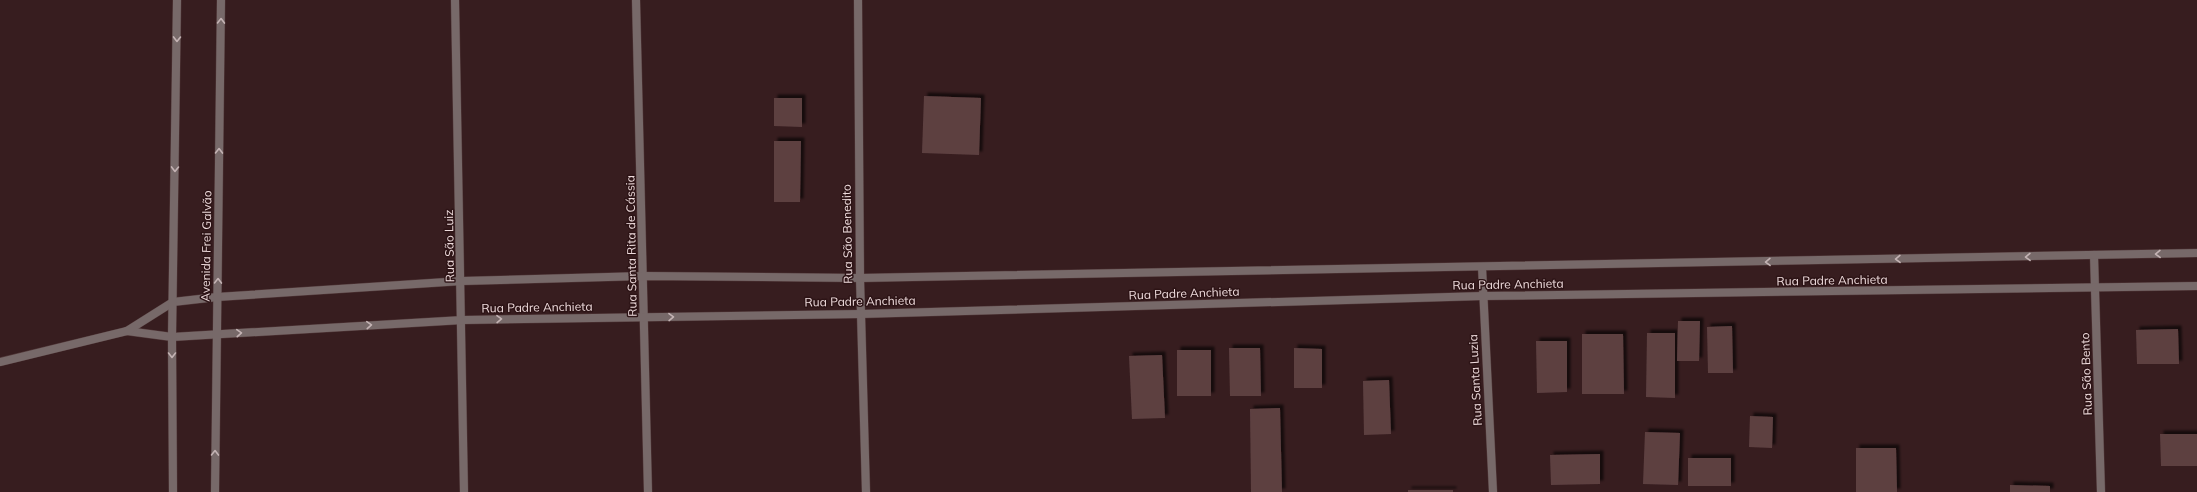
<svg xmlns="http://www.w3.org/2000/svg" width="2197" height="492" font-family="Mulish,sans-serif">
  <defs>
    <filter id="shadow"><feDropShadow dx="3.5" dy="-3.5" stdDeviation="1" flood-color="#0009"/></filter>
  </defs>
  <rect width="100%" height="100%" fill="#371d1f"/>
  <!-- building -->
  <g fill="#5d4041" filter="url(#shadow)">
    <path d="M 924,96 L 981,98 L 979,155 L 922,153 Z"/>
    <path d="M 774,98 L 802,98 L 802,127 L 774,126 Z"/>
    <path d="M 774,141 L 801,141 L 800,202 L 774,202 Z"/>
    <path d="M 1678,321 L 1700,321 L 1699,361 L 1677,361 Z"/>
    <path d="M 1732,326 L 1733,373 L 1708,373 L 1707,327 Z"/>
    <path d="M 2178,329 L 2179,364 L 2137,364 L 2136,330 Z"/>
    <path d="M 1647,333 L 1675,333 L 1675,398 L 1646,397 Z"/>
    <path d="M 1582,334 L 1623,334 L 1624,394 L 1582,394 Z"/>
    <path d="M 1536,341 L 1567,341 L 1567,392 L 1537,393 Z"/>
    <path d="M 1229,348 L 1260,348 L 1261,396 L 1230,396 Z"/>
    <path d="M 1294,348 L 1322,349 L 1322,388 L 1294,388 Z"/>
    <rect x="1177" y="350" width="34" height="46"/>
    <path d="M 1162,355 L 1165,418 L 1132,419 L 1129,356 Z"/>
    <path d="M 1389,380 L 1391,434 L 1364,435 L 1363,381 Z"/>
    <path d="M 1280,408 L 1282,492 L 1251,492 L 1250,409 Z"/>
    <path d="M 1750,416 L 1773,417 L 1772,448 L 1749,447 Z"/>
    <path d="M 1645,432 L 1680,433 L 1678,485 L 1643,484 Z"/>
    <path d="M 2160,434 L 2197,434 L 2197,466 L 2161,466 Z"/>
    <path d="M 1856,448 L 1896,448 L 1897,492 L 1856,492 Z"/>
    <path d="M 1600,454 L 1600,484 L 1551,485 L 1550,455 Z"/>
    <rect x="1688" y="458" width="43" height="28"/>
    <path d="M 2010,485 L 2050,486 L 2050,492 L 2010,492 Z"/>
    <rect x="1408" y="490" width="45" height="2"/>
  </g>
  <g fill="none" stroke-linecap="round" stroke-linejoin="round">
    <defs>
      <g id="minor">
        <path d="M 455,0 L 464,492"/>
        <path d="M 636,0 L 648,492"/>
        <path d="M 858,0 L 860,278 L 866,492"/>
        <path d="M 2094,255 L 2101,492"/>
        <path d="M 1482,267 L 1493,492"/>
        <path d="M 127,331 L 172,337 L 463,320 L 861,314 L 1483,296 L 2197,286"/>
        <path d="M 0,362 L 127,331 L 173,302 L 217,297 L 462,281 L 644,276 L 860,278 L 2197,253"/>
      </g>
      <g id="tertiary">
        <path d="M 173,492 L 172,337 L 177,0"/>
        <path d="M 215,492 L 221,0"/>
      </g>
    </defs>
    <!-- minor casing -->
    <use href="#minor" stroke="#513839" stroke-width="9"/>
    <!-- tertiary casing -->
    <use href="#tertiary" stroke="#513839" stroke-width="9"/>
    <!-- minor -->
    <use href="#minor" stroke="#776969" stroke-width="8"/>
    <!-- tertiary -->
    <use href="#tertiary" stroke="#776969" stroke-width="8"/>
  </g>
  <!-- one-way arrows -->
  <defs><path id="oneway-chevron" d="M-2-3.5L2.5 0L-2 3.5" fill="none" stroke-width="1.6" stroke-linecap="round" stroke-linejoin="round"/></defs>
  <g stroke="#c4b3b4">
    <use href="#oneway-chevron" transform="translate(221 21) rotate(-89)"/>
    <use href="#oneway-chevron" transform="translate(177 39) rotate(91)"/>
    <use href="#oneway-chevron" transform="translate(219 151) rotate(-89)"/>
    <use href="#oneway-chevron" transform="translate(175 169) rotate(91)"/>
    <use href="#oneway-chevron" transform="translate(2158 254) rotate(179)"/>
    <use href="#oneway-chevron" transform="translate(2028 257) rotate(179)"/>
    <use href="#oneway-chevron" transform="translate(1898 259) rotate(179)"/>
    <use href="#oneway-chevron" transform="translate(1768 262) rotate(179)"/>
    <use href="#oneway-chevron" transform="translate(218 281) rotate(-89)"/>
    <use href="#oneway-chevron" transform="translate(671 317) rotate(-1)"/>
    <use href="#oneway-chevron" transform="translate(499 319) rotate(-1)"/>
    <use href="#oneway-chevron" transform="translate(369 325) rotate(-4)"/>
    <use href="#oneway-chevron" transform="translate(239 333) rotate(-4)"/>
    <use href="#oneway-chevron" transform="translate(172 355) rotate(90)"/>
    <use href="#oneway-chevron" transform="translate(215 453) rotate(-89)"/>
  </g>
  <g text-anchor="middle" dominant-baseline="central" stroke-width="3" stroke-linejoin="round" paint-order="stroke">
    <!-- street labels -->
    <g font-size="12" fill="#eedbdc" stroke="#2d1416">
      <text transform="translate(847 234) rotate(-91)">Rua São Benedito</text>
      <text transform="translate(206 246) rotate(-89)">Avenida Frei Galvão</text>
      <text transform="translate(449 246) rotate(-91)">Rua São Luiz</text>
      <text transform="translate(631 246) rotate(-91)">Rua Santa Rita de Cássia</text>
      <text transform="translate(1832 280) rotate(-1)">Rua Padre Anchieta</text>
      <text transform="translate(1508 284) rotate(-1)">Rua Padre Anchieta</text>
      <text transform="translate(1184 293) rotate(-2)">Rua Padre Anchieta</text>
      <text transform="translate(860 301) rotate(-1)">Rua Padre Anchieta</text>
      <text transform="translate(537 307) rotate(-1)">Rua Padre Anchieta</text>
      <text transform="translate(2086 374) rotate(-92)">Rua São Bento</text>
      <text transform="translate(1475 380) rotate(-93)">Rua Santa Luzia</text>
    </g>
  </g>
</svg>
